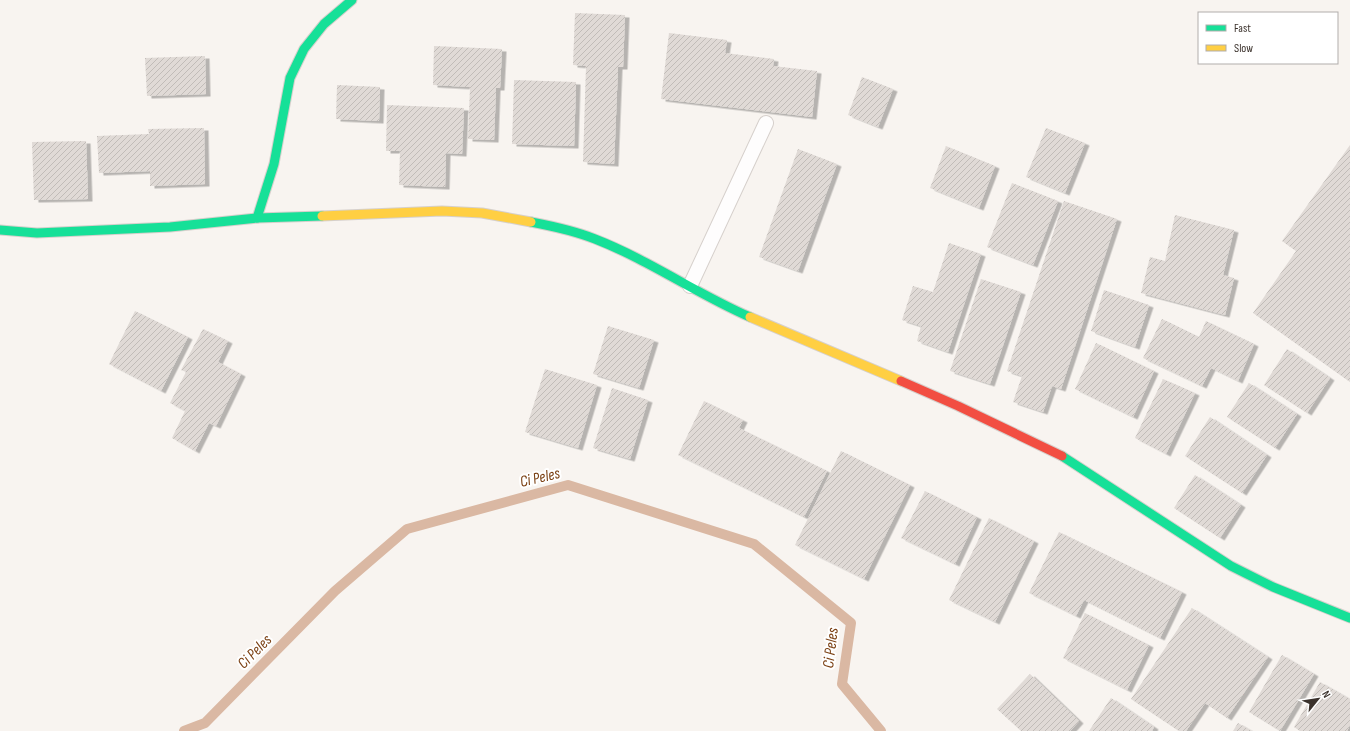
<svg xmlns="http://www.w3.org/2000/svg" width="1350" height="731" font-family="'Sofia Sans Condensed',sans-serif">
  <defs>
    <pattern id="building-hatch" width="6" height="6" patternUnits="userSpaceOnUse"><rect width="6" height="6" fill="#e0dad6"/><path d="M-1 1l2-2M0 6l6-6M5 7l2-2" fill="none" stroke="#c1bcb8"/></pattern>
    <filter id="shadow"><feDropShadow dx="4.5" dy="2.5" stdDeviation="0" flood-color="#0004"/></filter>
  </defs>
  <rect width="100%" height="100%" fill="#f8f4f0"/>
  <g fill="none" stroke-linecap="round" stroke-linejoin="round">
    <!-- stream -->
    <path stroke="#dab8a3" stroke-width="10" d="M 184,731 L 205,723 L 335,591 L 407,529 L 568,485 L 754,544 L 851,623 L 842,684 L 881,731"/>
  </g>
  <!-- building -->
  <g fill="url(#building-hatch)" filter="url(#shadow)">
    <path d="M 575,13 L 625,15 L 623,67 L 618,67 L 614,164 L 583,162 L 586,66 L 573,65 Z"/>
    <path d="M 669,33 L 727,40 L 725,53 L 774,59 L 773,66 L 817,71 L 812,117 L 661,99 Z"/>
    <path d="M 434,46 L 502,49 L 500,88 L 496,88 L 494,140 L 468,139 L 470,87 L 433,85 Z"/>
    <path d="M 205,56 L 206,94 L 147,96 L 145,58 Z"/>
    <path d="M 862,77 L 893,89 L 878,127 L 848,115 Z"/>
    <path d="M 514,80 L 576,82 L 574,146 L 512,144 Z"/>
    <path d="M 337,85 L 380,87 L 379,121 L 336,119 Z"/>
    <path d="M 387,105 L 464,108 L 462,154 L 446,153 L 445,187 L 399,185 L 400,151 L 386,151 Z"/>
    <path d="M 204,128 L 205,184 L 150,186 L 150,171 L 99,173 L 97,136 L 149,134 L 148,129 Z"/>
    <path d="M 1046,128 L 1085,143 L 1065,193 L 1026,177 Z"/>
    <path d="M 86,141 L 88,199 L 34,200 L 32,142 Z"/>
    <path d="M 1350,145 L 1350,382 L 1253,313 L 1296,251 L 1282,241 Z"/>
    <path d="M 946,146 L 995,166 L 979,208 L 930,188 Z"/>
    <path d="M 798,149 L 837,164 L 798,271 L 759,257 Z"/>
    <path d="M 1012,183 L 1058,201 L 1033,265 L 987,247 Z"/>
    <path d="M 1064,201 L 1117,219 L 1061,389 L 1052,386 L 1043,412 L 1013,402 L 1022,376 L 1007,371 Z"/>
    <path d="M 1175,215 L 1234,230 L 1223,275 L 1234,278 L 1225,315 L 1141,293 L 1150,257 L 1165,261 Z"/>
    <path d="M 949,243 L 981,254 L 948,352 L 917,341 L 921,326 L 902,320 L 913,286 L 933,292 Z"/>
    <path d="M 981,279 L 1021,292 L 990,384 L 950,371 Z"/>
    <path d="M 1104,290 L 1149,305 L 1135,347 L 1091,331 Z"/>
    <path d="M 135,311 L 188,337 L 161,391 L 109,364 Z"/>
    <path d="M 1162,319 L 1199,337 L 1206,321 L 1254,344 L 1238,381 L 1211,368 L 1202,386 L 1143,358 Z"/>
    <path d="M 608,326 L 654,340 L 639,388 L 593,374 Z"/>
    <path d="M 203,329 L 228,341 L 218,362 L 241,374 L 216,426 L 209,423 L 195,451 L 172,438 L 185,411 L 170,403 L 186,372 L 181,370 Z"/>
    <path d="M 1096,343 L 1154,371 L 1133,417 L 1075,389 Z"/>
    <path d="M 1287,349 L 1330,378 L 1307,413 L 1264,385 Z"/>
    <path d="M 545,369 L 597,385 L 578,448 L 525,432 Z"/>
    <path d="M 1163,379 L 1195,393 L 1166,454 L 1135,438 Z"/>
    <path d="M 1249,383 L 1297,414 L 1275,448 L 1227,417 Z"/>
    <path d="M 612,388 L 648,400 L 630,459 L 593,448 Z"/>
    <path d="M 704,401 L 743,420 L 739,428 L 827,471 L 804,517 L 678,455 Z"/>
    <path d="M 1210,417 L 1267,455 L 1242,493 L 1185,456 Z"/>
    <path d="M 841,451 L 910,485 L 864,579 L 795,545 Z"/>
    <path d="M 1195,475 L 1241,505 L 1220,538 L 1174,508 Z"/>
    <path d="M 925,491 L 977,517 L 955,564 L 901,538 Z"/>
    <path d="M 989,518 L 1034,541 L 995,622 L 949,600 Z"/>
    <path d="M 1059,532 L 1182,592 L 1160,638 L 1084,600 L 1076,616 L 1029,593 Z"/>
    <path d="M 1192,608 L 1268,657 L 1227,718 L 1205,703 L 1186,731 L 1179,731 L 1131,699 Z"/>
    <path d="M 1085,613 L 1149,645 L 1127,690 L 1063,658 Z"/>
    <path d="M 1282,655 L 1314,674 L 1280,731 L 1249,712 Z"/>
    <path d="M 1030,674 L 1079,721 L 1070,731 L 1021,731 L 997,709 Z"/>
    <path d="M 1320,682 L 1350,699 L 1350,725 L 1347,731 L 1300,731 L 1294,727 Z"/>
    <path d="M 1111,698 L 1154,727 L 1152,731 L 1089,731 Z"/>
    <path d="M 1238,723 L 1252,731 L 1233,731 Z"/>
  </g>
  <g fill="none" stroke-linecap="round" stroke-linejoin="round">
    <defs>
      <path id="lane" d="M 690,286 L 766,123"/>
      <g id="fast">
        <path d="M 257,218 L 274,164 L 290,78 L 304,49 L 324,24 L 352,0"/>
        <path d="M 531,222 C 552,226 575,231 595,239 C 649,260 697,294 750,317"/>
        <path d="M 0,230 L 37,233 L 170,227 L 257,218 L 322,216"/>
        <path d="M 1062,456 L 1231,566 L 1273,587 L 1350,618"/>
      </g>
      <g id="slow">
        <path d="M 322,216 L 442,211 L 482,213 L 531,222"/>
        <path d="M 750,317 L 901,381"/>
      </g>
      <path id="jam" d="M 901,381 L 958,406 L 1062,456"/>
    </defs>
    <!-- lane casing -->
    <use href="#lane" stroke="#d6d0cc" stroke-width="16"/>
    <!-- fast casing -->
    <use href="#fast" stroke="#d6d0cc" stroke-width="11"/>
    <!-- slow casing -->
    <use href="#slow" stroke="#d6d0cc" stroke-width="11"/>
    <!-- jam casing -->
    <use href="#jam" stroke="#d6d0cc" stroke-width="11"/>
    <!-- lane -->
    <use href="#lane" stroke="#fefdfd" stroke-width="14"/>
    <!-- fast -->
    <use href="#fast" stroke="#16e098" stroke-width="9"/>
    <!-- slow -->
    <use href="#slow" stroke="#ffcf43" stroke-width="9"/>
    <!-- jam -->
    <use href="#jam" stroke="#f24e42" stroke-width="9"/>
  </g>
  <g text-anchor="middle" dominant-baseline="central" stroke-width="4" stroke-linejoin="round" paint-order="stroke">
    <!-- water labels -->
    <g font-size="16" font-style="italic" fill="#7b4114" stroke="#fff">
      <text transform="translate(540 478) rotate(-13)">Ci Peles</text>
      <text transform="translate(831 648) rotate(-83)">Ci Peles</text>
      <text transform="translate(255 652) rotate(-45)">Ci Peles</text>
    </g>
  </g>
  <!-- legend -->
  <rect x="1198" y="12" width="140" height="52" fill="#ffffff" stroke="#b1adab"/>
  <rect x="1206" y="25" width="20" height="6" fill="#16e098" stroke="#b1adab"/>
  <text x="1234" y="32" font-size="12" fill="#3b322c">Fast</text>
  <rect x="1206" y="45" width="20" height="6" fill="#ffcf43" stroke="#b1adab"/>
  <text x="1234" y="52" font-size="12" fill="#3b322c">Slow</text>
  <!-- north arrow -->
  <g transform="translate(1318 699) rotate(60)" stroke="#ffffff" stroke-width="3" paint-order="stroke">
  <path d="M0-3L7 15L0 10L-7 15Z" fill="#3b322c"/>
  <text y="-6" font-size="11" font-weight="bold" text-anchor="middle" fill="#3b322c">N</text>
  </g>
</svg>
